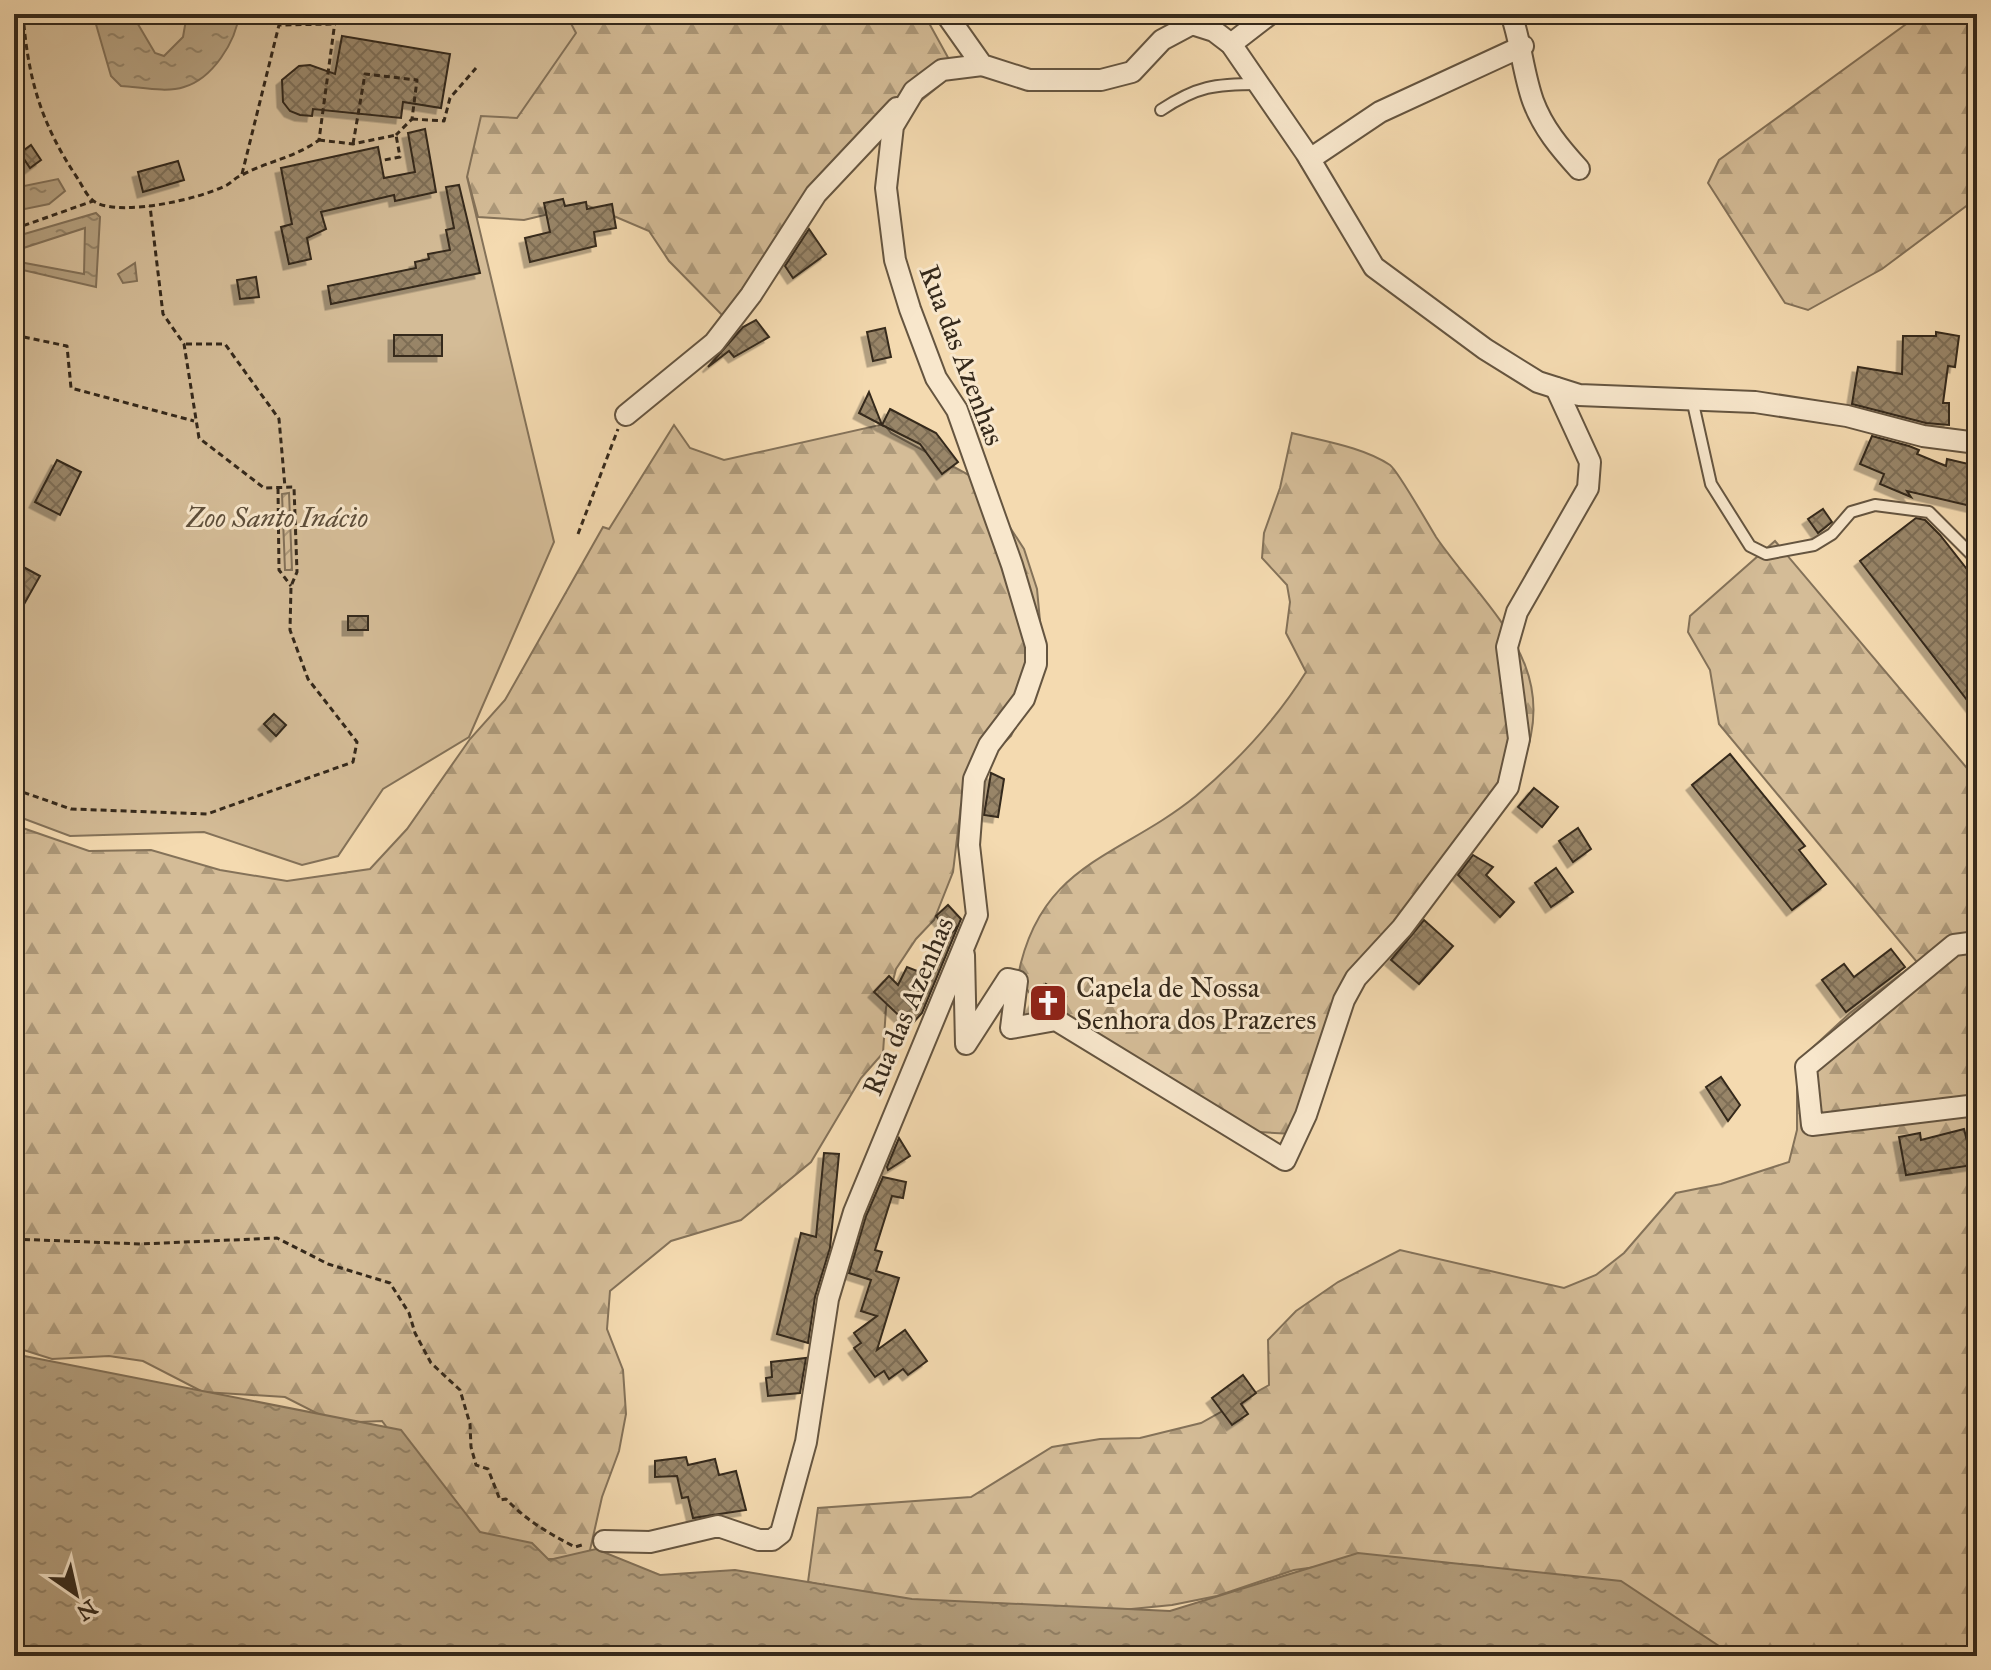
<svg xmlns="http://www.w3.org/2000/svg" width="1991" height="1670" font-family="'IM FELL Great Primer',serif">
  <defs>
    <pattern id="forest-firs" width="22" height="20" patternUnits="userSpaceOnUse" patternTransform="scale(2)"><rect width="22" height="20" fill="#d4bc97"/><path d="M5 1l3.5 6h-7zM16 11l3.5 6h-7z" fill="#ad997a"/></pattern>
    <pattern id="garden-furrows" width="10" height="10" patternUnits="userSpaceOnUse" patternTransform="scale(2)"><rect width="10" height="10" fill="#d4bc97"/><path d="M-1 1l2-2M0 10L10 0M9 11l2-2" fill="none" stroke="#ad997a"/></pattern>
    <pattern id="water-ripples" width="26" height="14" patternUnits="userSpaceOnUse" patternTransform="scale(2)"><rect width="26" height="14" fill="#b39e7d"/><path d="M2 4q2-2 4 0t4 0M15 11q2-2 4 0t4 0" fill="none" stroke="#928166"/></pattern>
    <pattern id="building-cross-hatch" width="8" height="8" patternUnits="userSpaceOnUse" patternTransform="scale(2)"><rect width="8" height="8" fill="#988568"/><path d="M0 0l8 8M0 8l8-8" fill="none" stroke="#7d6d55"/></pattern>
    <filter id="shadow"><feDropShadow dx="-5.5" dy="5.5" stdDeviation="0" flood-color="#0004"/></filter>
  </defs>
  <rect width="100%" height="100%" fill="#f4dab0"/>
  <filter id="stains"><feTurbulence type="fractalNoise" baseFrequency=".0025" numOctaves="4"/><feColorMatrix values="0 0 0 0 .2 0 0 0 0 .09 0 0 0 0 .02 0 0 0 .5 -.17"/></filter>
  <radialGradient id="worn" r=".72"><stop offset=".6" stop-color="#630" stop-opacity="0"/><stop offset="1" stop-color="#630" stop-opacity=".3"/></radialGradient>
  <!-- forest -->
  <g fill="url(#forest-firs)" stroke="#847259" stroke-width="2">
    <path d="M 576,14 L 924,14 L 956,72 L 814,188 L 723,316 L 669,261 L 649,231 L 616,217 L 586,205 L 524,220 L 478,217 L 446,99 L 535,80 Z"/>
    <path d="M 1920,14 L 1977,14 L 1977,198 L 1882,269 L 1808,310 L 1785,303 L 1708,183 L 1719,160 Z"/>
    <path d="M 884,424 L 891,433 L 980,481 L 1024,549 L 1037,589 L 1040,621 L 1039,661 L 1027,702 L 1011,736 L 978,769 L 961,805 L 953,872 L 934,920 L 916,939 L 896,969 L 886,1008 L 883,1053 L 861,1078 L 811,1162 L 741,1220 L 671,1241 L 610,1291 L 607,1329 L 623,1370 L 626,1414 L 619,1451 L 602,1497 L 588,1559 C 564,1557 536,1563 513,1554 C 478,1542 405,1453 382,1421 L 336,1423 L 285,1397 L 203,1392 L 143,1361 L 109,1356 L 52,1359 L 14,1347 L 14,825 L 89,851 L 151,850 L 220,870 L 287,881 L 370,869 L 407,829 L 470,739 L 505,700 L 603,527 L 609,529 L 674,425 L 690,448 L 724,460 Z"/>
    <path d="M 1292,433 C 1323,441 1363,447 1390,465 C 1398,471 1428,524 1436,537 C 1488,612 1564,666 1521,767 L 1337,1002 L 1293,1134 L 1225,1130 L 1074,1029 L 1031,995 L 1018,976 C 1040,862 1120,858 1196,796 C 1239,760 1276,720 1306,672 L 1286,633 L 1290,602 L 1287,585 L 1262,558 L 1264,533 L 1280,488 Z"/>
    <path d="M 1775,541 L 1977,780 L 1977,1656 L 1719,1656 L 1502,1592 L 1483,1566 L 1392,1560 L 1338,1564 L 1294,1570 L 1217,1596 L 1172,1605 L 1081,1614 L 905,1603 L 808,1582 L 818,1508 L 971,1497 L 1052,1447 L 1100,1439 L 1140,1438 L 1201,1423 L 1269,1385 L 1268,1340 L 1296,1311 L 1338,1282 L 1400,1250 L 1564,1288 L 1596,1275 L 1624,1253 L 1676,1193 L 1721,1184 L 1789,1162 L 1797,1130 L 1797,1062 L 1850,1013 L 1917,962 L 1719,724 L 1710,670 L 1688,632 L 1690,616 Z"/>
  </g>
  <!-- park -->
  <path fill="#d4bc97" stroke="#847259" stroke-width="2" d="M 14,14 L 566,14 L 576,33 L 517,118 L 481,116 L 467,177 L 554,542 L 469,737 L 383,789 L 338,856 L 302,865 L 204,832 L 70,836 L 14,815 Z"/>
  <!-- garden -->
  <path fill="url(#garden-furrows)" stroke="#847259" stroke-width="2" d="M 289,493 L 292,570 L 285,570 L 282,494 Z"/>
  <!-- water -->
  <g fill="url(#water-ripples)" stroke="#816f56" stroke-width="2">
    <path d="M 93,14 L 132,14 L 155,53 L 164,56 L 183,37 L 187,14 L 239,14 C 236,42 212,79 184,87 C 166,93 140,87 121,86 L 111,76 Z"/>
    <path d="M 58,179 L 65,191 L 49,204 L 25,209 L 14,197 L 14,188 Z"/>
    <path d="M 96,213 L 100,217 L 96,287 L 14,268 L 14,261 L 84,274 L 85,228 L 14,251 L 14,237 Z"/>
    <path d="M 135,263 L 137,281 L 123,283 L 118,274 Z"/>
    <path d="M 14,1354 L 401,1430 L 480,1532 L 532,1543 L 549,1560 L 596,1549 L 660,1575 L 735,1570 L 912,1599 L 1170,1611 L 1358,1553 L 1621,1581 L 1734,1656 L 14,1656 Z"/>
  </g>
  <!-- building -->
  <g fill="url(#building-cross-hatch)" stroke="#35291b" stroke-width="2" filter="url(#shadow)">
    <path d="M 342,36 L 450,54 L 441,108 L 403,102 L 401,118 L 313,109 L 312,116 L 300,115 L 290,111 L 283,102 L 282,80 L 299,66 L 310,65 L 335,74 Z"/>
    <path d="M 425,129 L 436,192 L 395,201 L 394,195 L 321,212 L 326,229 L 307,238 L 311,259 L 289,264 L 281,227 L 292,224 L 281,168 L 378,147 L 384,178 L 415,172 L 408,133 Z"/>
    <path d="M 31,145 L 41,160 L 30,168 L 20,153 Z"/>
    <path d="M 178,161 L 184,180 L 143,192 L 138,172 Z"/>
    <path d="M 459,185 L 480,273 L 331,304 L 328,286 L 416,268 L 415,262 L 429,259 L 428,254 L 450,250 L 446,230 L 454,228 L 446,187 Z"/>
    <path d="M 563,199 L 565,206 L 586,202 L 587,209 L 612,204 L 616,228 L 594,232 L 596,246 L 530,262 L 525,238 L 550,232 L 544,203 Z"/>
    <path d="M 809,229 L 826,254 L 793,278 L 785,266 Z"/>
    <path d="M 256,277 L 259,297 L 240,299 L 237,280 Z"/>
    <path d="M 756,320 L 769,337 L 734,357 L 729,351 L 708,367 L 743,327 Z"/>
    <path d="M 885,328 L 891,357 L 873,361 L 867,332 Z"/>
    <path d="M 1936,332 L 1959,336 L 1955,367 L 1948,366 L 1943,403 L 1949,403 L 1949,425 L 1926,423 L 1852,404 L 1858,367 L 1902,374 L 1903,336 L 1936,336 Z"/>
    <rect x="394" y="335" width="48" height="21"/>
    <path d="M 869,392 L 882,425 L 859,413 Z"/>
    <path d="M 890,409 L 936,433 L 958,462 L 942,474 L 920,444 L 882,425 Z"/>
    <path d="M 1872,436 L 1909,446 L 1919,450 L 1917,454 L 1946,466 L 1947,459 L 1977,466 L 1975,507 L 1907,491 L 1911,497 L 1880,484 L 1884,474 L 1860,464 Z"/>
    <path d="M 57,460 L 81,472 L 60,515 L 35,502 Z"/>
    <path d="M 1823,509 L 1832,522 L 1818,533 L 1808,519 Z"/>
    <path d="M 1916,518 L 1925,520 L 1940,535 L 1977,582 L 1977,713 L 1860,561 Z"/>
    <path d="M 14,562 L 40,576 L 14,622 Z"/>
    <rect x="348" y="616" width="20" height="14"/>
    <path d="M 274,714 L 286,725 L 276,736 L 264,724 Z"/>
    <path d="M 1730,754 L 1805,846 L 1799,850 L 1826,884 L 1792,910 L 1692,785 Z"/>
    <path d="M 991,773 L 1004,779 L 998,817 L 984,815 Z"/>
    <path d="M 1534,788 L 1558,807 L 1542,827 L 1518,807 Z"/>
    <path d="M 1578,828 L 1591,849 L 1573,862 L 1559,841 Z"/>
    <path d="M 1473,855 L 1493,867 L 1486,875 L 1514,902 L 1500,917 L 1458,875 Z"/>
    <path d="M 1556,868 L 1573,892 L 1551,907 L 1535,883 Z"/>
    <path d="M 948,905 L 961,919 L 922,1013 L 910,1026 L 874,992 L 889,976 L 898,985 L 907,967 L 922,973 L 930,956 L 959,925 L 950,932 L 936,916 Z"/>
    <path d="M 1424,920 L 1453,946 L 1419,984 L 1391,960 Z"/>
    <path d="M 1891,949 L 1905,967 L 1846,1012 L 1822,980 L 1844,964 L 1854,977 Z"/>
    <path d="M 1046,984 L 1066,997 L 1058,1008 L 1035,1010 L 1031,1007 Z"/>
    <path d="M 1721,1077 L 1740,1105 L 1728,1121 L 1706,1087 Z"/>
    <path d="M 1964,1129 L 1973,1165 L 1906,1175 L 1899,1137 L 1920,1133 L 1921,1140 Z"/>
    <path d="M 899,1138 L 910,1156 L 888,1170 L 887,1167 Z"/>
    <path d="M 824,1153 L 839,1154 L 830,1248 L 815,1297 L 808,1343 L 777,1334 L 801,1233 L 816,1237 Z"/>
    <path d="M 883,1177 L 906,1182 L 903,1198 L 892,1196 L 875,1250 L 882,1252 L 876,1271 L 899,1278 L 877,1350 L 905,1330 L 927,1361 L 908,1375 L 903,1369 L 889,1379 L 884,1371 L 875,1377 L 854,1348 L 861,1343 L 854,1333 L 877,1316 L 861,1311 L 871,1280 L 849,1273 L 866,1216 Z"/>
    <path d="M 806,1358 L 800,1393 L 768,1396 L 766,1378 L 772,1377 L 771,1362 Z"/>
    <path d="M 1243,1375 L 1256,1393 L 1241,1404 L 1248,1414 L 1232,1425 L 1212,1398 Z"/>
    <path d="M 686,1457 L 688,1465 L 715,1459 L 719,1475 L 736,1471 L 746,1510 L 693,1518 L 688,1497 L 682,1498 L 677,1476 L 655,1477 L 655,1461 Z"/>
  </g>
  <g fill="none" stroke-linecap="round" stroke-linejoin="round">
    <defs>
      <g id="service">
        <path d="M 1161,110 C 1197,86 1215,84 1258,84"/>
        <path d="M 1692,399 L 1711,484 L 1750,546 L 1766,554 L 1814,545 L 1832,534 L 1851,512 L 1875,505 L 1929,512 L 1977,560"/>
      </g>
      <g id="minor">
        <path d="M 946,14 L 982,65 L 1029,80 L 1101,80 L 1132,72 L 1162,40 L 1192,24 L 1214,31 L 1231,44 L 1306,153 L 1374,267 L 1485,349 L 1538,382 L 1579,395 L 1755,402 L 1847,416 L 1923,436 L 1977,443"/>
        <path d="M 1511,14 C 1521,42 1523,73 1533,101 C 1543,128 1560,148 1579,169"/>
        <path d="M 1231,44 L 1270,14"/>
        <path d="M 1310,159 L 1380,112 L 1523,46"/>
        <path d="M 626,415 L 714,343 L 751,295 L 816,194 L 897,108"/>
        <path d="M 1977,942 L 1954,945 L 1806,1067 L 1812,1125 L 1977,1105"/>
        <path d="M 964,955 L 966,1044 L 1008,979 L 1017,981 L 1011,1028 L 1056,1020 L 1285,1160 L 1306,1115 L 1344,1000 L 1356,978 L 1402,928 L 1508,787 L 1519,739 L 1507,647 L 1517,612 L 1588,488 L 1590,462 L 1556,388"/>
        <path d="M 604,1541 L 650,1542 L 718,1526 L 759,1540 L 772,1540 L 781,1533 L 806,1442 L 828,1299 L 854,1212 L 977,915 L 969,845 L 974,779 L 989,745 L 1024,699 L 1036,664 L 1036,646 L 1012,565 L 957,410 L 936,378 L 910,309 L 895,260 L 886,188 L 893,126 L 914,91 L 942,70 L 982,65"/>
      </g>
    </defs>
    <!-- service casing -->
    <use href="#service" stroke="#655540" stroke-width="14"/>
    <!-- minor casing -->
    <use href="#minor" stroke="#655540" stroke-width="24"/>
    <!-- path -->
    <g stroke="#35291b" stroke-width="3" stroke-dasharray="6 4" stroke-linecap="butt">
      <path d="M 23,14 C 28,79 41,124 78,179 C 83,187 88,199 97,203 C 124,216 200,199 227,185 C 232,182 236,177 242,175 C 268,161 294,158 319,140 L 336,14"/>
      <path d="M 412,119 L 444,121 L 450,98 L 476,68"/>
      <path d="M 319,140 L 353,144 L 396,135 L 400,157 L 384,160"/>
      <path d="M 353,144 L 365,74 L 417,80 L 412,119 L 396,135"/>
      <path d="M 242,174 L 279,25 L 336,24"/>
      <path d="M 14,229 L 93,201"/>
      <path d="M 14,335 L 67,346 L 71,388 L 194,421"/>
      <path d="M 186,344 L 225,344 L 279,419 L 285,487"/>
      <path d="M 278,488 L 279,570 L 291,586"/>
      <path d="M 578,534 L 618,429"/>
      <path d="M 14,789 L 71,809 L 207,814 L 353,762 L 357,742 L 308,679 L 290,630 L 291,586 L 297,572 L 294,487 L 264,488 L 199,438 L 184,344 L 163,314 L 150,206"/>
      <path d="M 14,1239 L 140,1244 L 277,1238 L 328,1264 L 390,1283 L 409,1313 L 415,1333 L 431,1363 L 460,1390 L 470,1424 L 471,1447 L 476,1465 L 488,1469 L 500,1500 L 506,1499 C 527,1521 548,1533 575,1547 L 585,1544"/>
    </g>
    <!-- service -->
    <use href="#service" stroke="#f8e7cc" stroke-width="10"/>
    <!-- minor -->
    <use href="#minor" stroke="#f8e7cc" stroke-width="20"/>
  </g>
  <!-- icons -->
  <defs>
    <symbol id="church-square" viewBox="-11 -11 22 22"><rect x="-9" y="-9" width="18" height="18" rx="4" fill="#8f2418" stroke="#f8e7cc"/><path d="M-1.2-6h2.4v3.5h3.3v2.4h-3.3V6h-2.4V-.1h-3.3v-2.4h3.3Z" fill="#fff"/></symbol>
  </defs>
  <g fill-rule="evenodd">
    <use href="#church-square" x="1026" y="981" width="44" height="44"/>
  </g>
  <g text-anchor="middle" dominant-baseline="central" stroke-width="6" stroke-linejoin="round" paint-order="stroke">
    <!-- street labels -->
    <g font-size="28" fill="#35291b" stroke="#f8e7cc">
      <text transform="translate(962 355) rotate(69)">Rua das Azenhas</text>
      <text transform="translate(908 1006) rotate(-67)">Rua das Azenhas</text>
    </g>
    <!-- park labels -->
    <g font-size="28" font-style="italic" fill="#5d4e3a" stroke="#f8e7cc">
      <text x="277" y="517">Zoo Santo Inácio</text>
    </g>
    <!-- poi labels -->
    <g font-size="28" fill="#35291b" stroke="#f8e7cc" text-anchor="start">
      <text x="1076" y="987">Capela de Nossa<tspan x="1076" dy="32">Senhora dos Prazeres</tspan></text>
    </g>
  </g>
  <!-- margin -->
  <rect width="1991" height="1670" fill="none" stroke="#f4dab0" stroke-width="48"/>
  <rect x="16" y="16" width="1959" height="1638" fill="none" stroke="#35291b" stroke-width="4"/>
  <rect x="24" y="24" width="1943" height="1622" fill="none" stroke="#35291b" stroke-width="2"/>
  <!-- north arrow -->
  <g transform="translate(76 1594) rotate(146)" stroke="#f8e7cc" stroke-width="6" paint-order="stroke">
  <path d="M0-6L14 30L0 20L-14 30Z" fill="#35291b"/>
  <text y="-12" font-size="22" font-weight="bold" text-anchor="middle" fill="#35291b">N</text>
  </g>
  <rect width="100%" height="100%" filter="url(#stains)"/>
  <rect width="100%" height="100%" fill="url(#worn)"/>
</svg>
